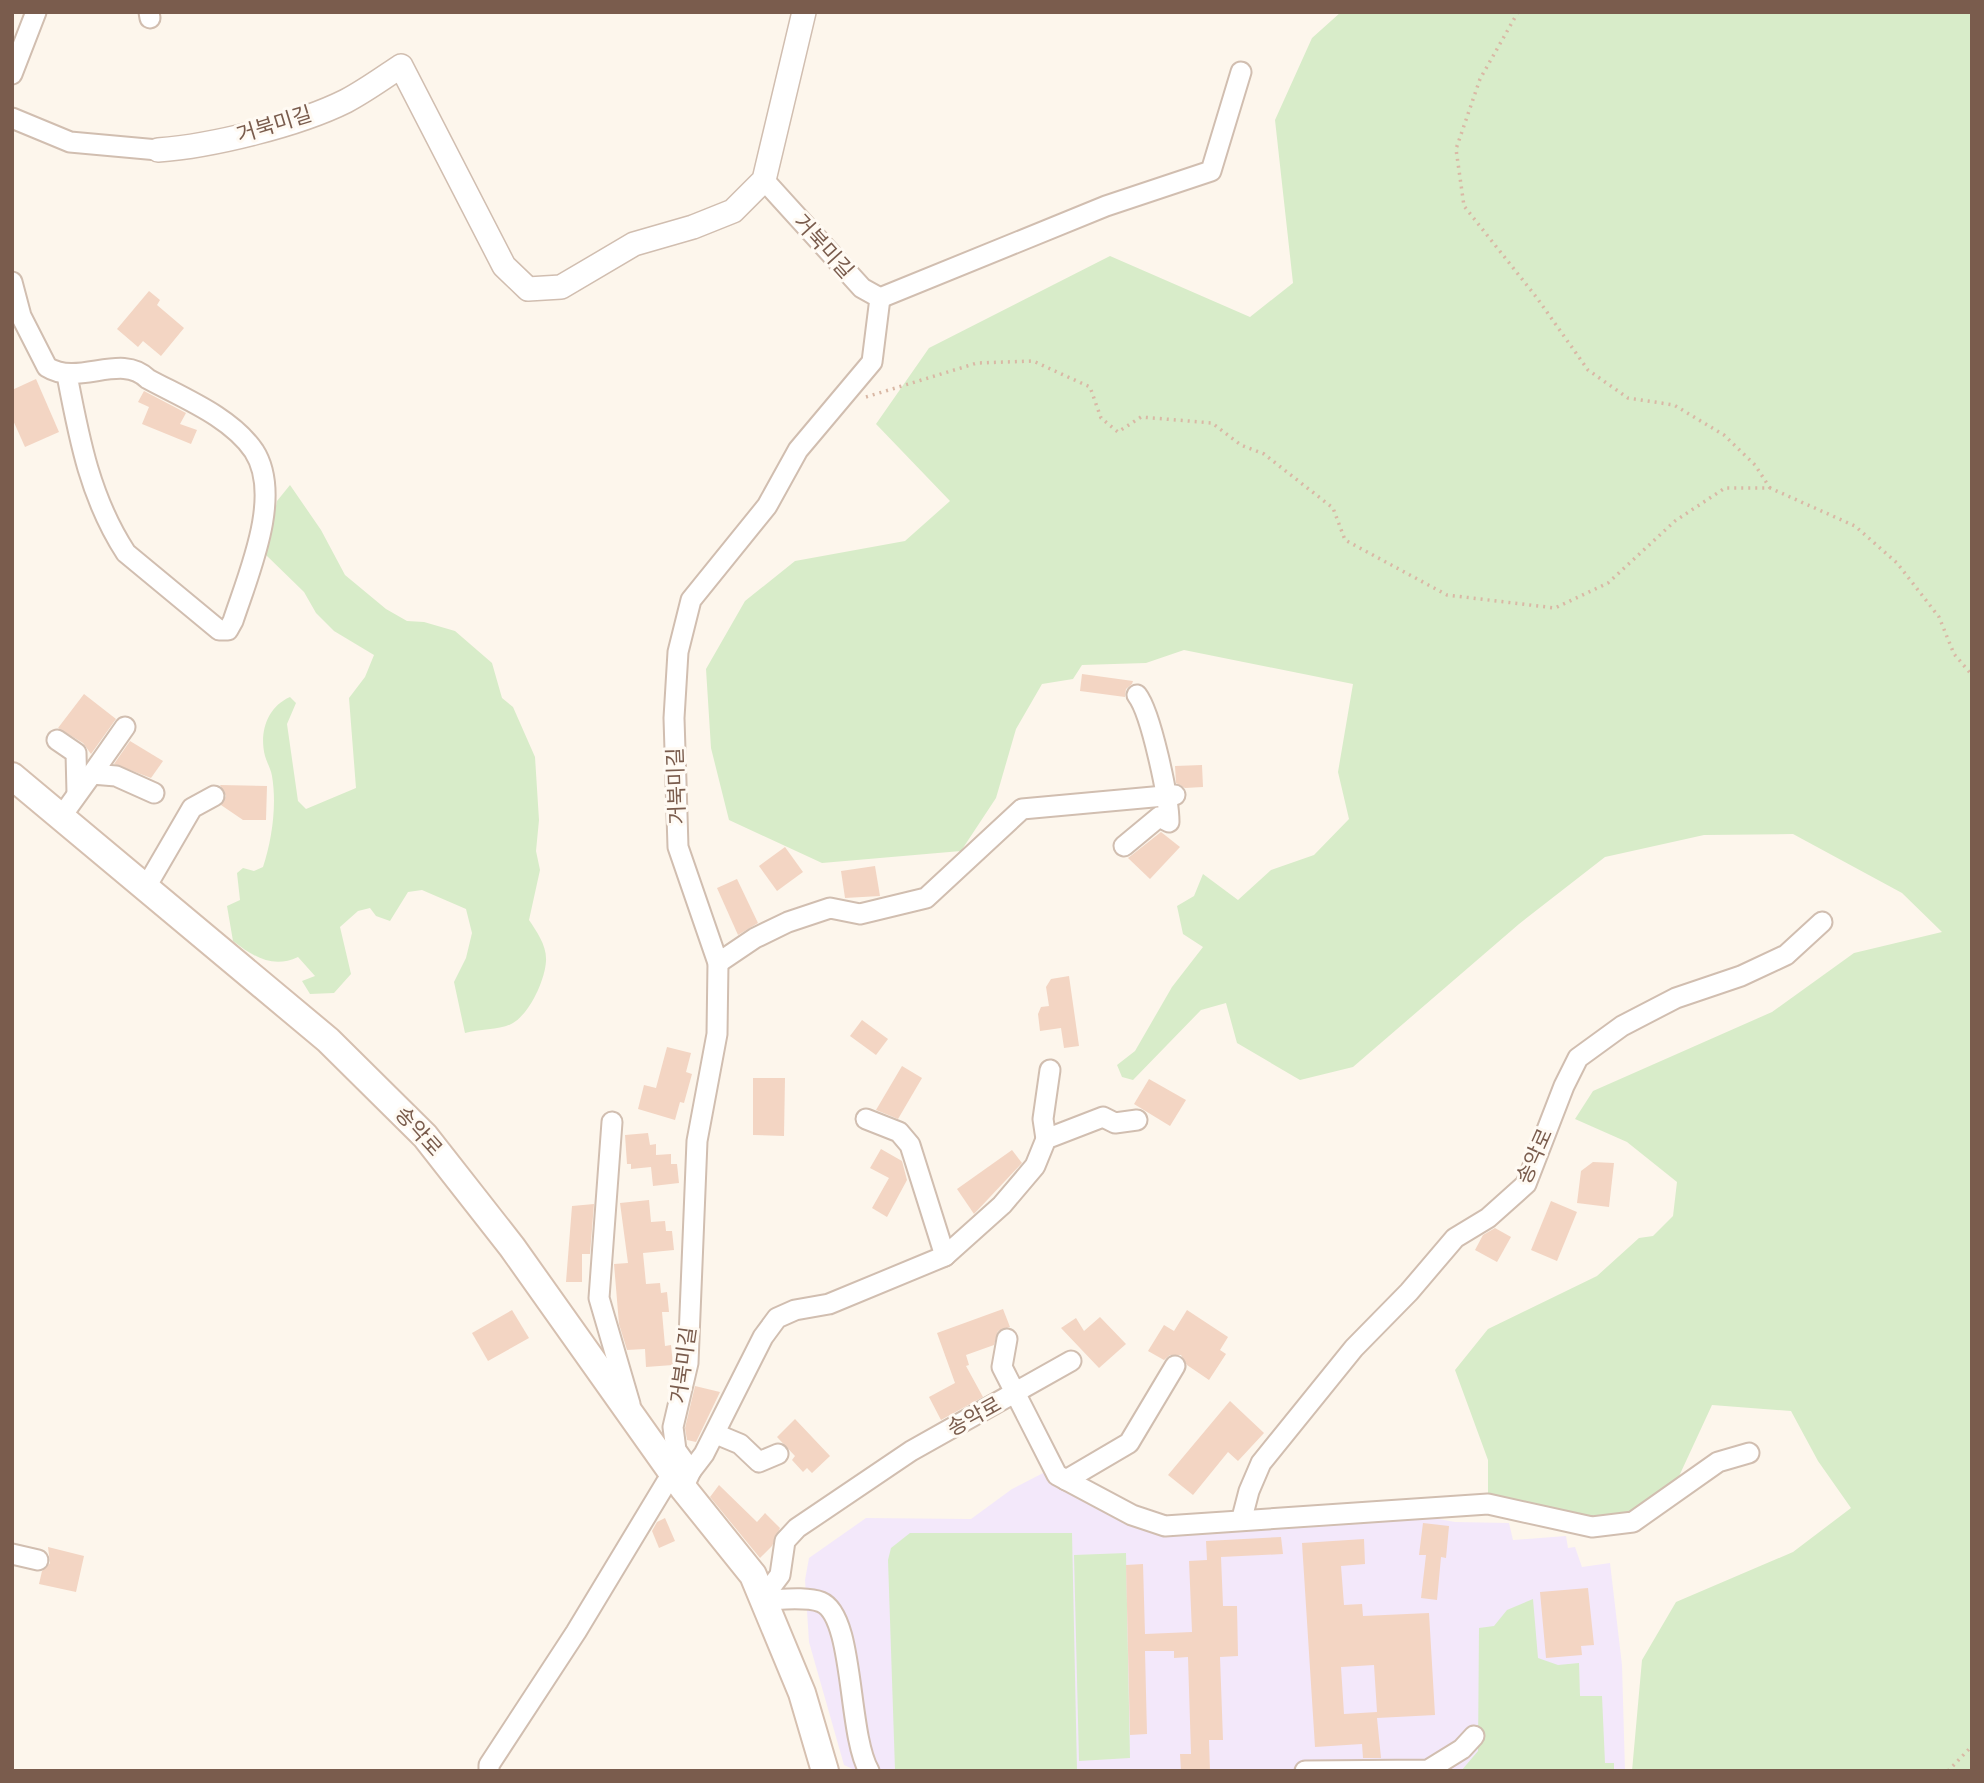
<svg xmlns="http://www.w3.org/2000/svg" width="1984" height="1783" font-family="'Space Grotesk','Noto Sans KR',sans-serif">
  <rect width="100%" height="100%" fill="#fdf6ec"/>
  <!-- education -->
  <path fill="#f3e8fa" d="M 1047,1471 L 1163,1534 L 1433,1518 L 1455,1522 L 1509,1523 L 1513,1540 L 1566,1536 L 1568,1548 L 1575,1547 L 1582,1567 L 1610,1563 L 1622,1665 L 1625,1771 L 857,1771 L 844,1765 L 809,1642 L 805,1580 L 809,1558 L 866,1518 L 971,1519 L 1012,1489 Z"/>
  <!-- green -->
  <g fill="#d8ecc9">
    <path d="M 1341,12 L 1972,12 L 1972,1771 L 1632,1771 L 1642,1660 L 1676,1602 L 1793,1552 L 1851,1508 L 1818,1461 L 1791,1411 L 1712,1405 L 1668,1500 L 1609,1525 L 1488,1504 L 1488,1460 L 1455,1370 L 1488,1329 L 1597,1276 L 1639,1238 L 1653,1236 L 1673,1216 L 1677,1182 L 1627,1142 L 1575,1119 L 1593,1091 L 1772,1012 L 1854,953 L 1942,932 L 1902,893 L 1793,834 L 1704,835 L 1605,857 L 1519,924 L 1353,1067 L 1300,1080 L 1237,1043 L 1226,1003 L 1201,1010 L 1133,1080 L 1122,1077 L 1117,1065 L 1135,1051 L 1172,987 L 1203,947 L 1183,934 L 1177,906 L 1194,896 L 1203,874 L 1238,900 L 1271,870 L 1314,855 L 1349,819 L 1338,772 L 1353,684 L 1184,650 L 1146,663 L 1082,665 L 1073,679 L 1042,684 L 1016,729 L 996,798 L 961,851 L 822,863 L 729,820 L 711,748 L 706,669 L 745,601 L 795,561 L 905,541 L 950,501 L 876,424 L 929,348 L 1110,256 L 1250,317 L 1293,283 L 1275,120 L 1312,38 Z"/>
    <path d="M 290,485 L 321,530 L 345,575 L 386,609 L 407,621 L 424,622 L 455,631 L 492,663 L 502,698 L 513,707 L 535,757 L 539,820 L 536,851 L 540,870 L 529,920 C 537,932 547,946 546,961 C 545,980 530,1013 513,1023 C 502,1030 480,1029 465,1033 L 454,982 L 466,958 L 472,933 L 466,909 L 422,890 L 408,892 L 390,921 L 376,916 L 370,908 L 358,911 L 340,927 L 351,974 L 334,993 L 310,994 L 302,981 L 315,976 L 298,957 C 273,969 254,957 233,941 L 227,906 L 240,900 L 237,873 L 243,868 L 254,871 L 263,867 C 272,840 277,805 272,776 C 271,769 267,763 265,756 C 259,733 267,707 290,697 L 296,703 L 287,724 L 298,801 L 306,809 L 356,788 L 349,698 L 365,677 L 374,655 L 334,631 L 316,613 L 304,592 L 266,555 L 277,501 Z"/>
    <path d="M 910,1533 L 1072,1533 L 1077,1771 L 895,1770 L 888,1560 L 891,1548 Z"/>
    <path d="M 1126,1553 L 1130,1758 L 1079,1761 L 1074,1555 Z"/>
    <path d="M 1533,1599 L 1538,1658 L 1558,1665 L 1579,1663 L 1580,1696 L 1602,1696 L 1605,1763 L 1614,1763 L 1614,1771 L 1461,1771 L 1478,1751 L 1479,1628 L 1494,1626 L 1507,1610 Z"/>
  </g>
  <!-- building -->
  <g fill="#f3d5c3" fill-rule="evenodd">
    <path d="M 149,291 L 160,300 L 157,305 L 184,328 L 161,356 L 143,341 L 138,347 L 117,329 Z"/>
    <path d="M 36,379 L 59,432 L 25,447 L 12,418 L 12,390 Z"/>
    <path d="M 144,391 L 186,413 L 180,424 L 197,430 L 191,444 L 142,424 L 149,407 L 138,402 Z"/>
    <path d="M 1082,674 L 1133,681 L 1132,684 L 1126,689 L 1125,697 L 1080,691 Z"/>
    <path d="M 84,694 L 116,719 L 91,754 L 83,743 L 58,728 Z"/>
    <path d="M 130,741 L 163,761 L 151,778 L 114,764 Z"/>
    <path d="M 1202,765 L 1203,787 L 1185,788 L 1176,783 L 1175,766 Z"/>
    <path d="M 220,785 L 267,786 L 266,820 L 243,820 L 221,805 L 226,796 Z"/>
    <path d="M 1161,832 L 1180,847 L 1150,879 L 1128,858 Z"/>
    <path d="M 785,847 L 803,872 L 777,891 L 759,866 Z"/>
    <path d="M 875,866 L 880,896 L 845,898 L 841,871 Z"/>
    <path d="M 737,879 L 758,923 L 738,935 L 717,888 Z"/>
    <path d="M 1069,976 L 1079,1046 L 1064,1048 L 1061,1028 L 1040,1031 L 1038,1014 L 1041,1007 L 1049,1006 L 1046,987 L 1051,979 Z"/>
    <path d="M 862,1020 L 888,1039 L 876,1055 L 850,1036 Z"/>
    <path d="M 667,1047 L 691,1053 L 686,1072 L 692,1074 L 684,1103 L 680,1102 L 675,1120 L 638,1109 L 644,1085 L 656,1088 Z"/>
    <path d="M 902,1066 L 922,1078 L 898,1119 L 876,1110 Z"/>
    <path d="M 753,1078 L 785,1078 L 784,1136 L 753,1135 Z"/>
    <path d="M 1149,1079 L 1186,1100 L 1170,1126 L 1134,1104 Z"/>
    <path d="M 648,1133 L 650,1145 L 656,1144 L 656,1155 L 671,1154 L 671,1164 L 677,1164 L 679,1183 L 653,1186 L 651,1167 L 631,1169 L 631,1164 L 627,1164 L 625,1135 Z"/>
    <path d="M 881,1149 L 902,1161 L 907,1180 L 887,1217 L 872,1208 L 889,1178 L 870,1168 Z"/>
    <path d="M 1012,1150 L 1022,1163 L 974,1214 L 957,1189 Z"/>
    <path d="M 1593,1162 L 1614,1163 L 1609,1207 L 1577,1203 L 1581,1171 Z"/>
    <path d="M 649,1200 L 651,1222 L 665,1221 L 666,1231 L 672,1231 L 674,1250 L 643,1253 L 646,1284 L 660,1283 L 661,1293 L 667,1292 L 669,1312 L 662,1312 L 665,1346 L 671,1345 L 673,1365 L 646,1367 L 645,1349 L 627,1350 L 619,1324 L 614,1264 L 628,1263 L 620,1203 Z"/>
    <path d="M 1551,1201 L 1577,1212 L 1557,1261 L 1531,1250 Z"/>
    <path d="M 594,1204 L 590,1254 L 582,1254 L 582,1282 L 566,1282 L 572,1206 Z"/>
    <path d="M 1495,1228 L 1511,1237 L 1497,1262 L 1475,1250 L 1483,1235 Z"/>
    <path d="M 1003,1309 L 1010,1327 L 998,1331 L 994,1345 L 966,1355 L 969,1365 L 966,1366 L 983,1397 L 941,1420 L 929,1397 L 955,1383 L 937,1333 Z"/>
    <path d="M 512,1310 L 529,1338 L 488,1361 L 472,1333 Z"/>
    <path d="M 1187,1310 L 1228,1337 L 1220,1350 L 1226,1354 L 1209,1380 L 1187,1365 L 1181,1355 L 1170,1355 L 1164,1360 L 1148,1351 L 1164,1325 L 1174,1331 Z"/>
    <path d="M 1100,1317 L 1126,1344 L 1099,1368 L 1061,1328 L 1076,1318 L 1084,1331 Z"/>
    <path d="M 695,1386 L 720,1392 L 696,1442 L 687,1440 L 685,1428 Z"/>
    <path d="M 1230,1401 L 1264,1433 L 1238,1461 L 1228,1452 L 1193,1495 L 1168,1475 Z"/>
    <path d="M 795,1419 L 830,1456 L 812,1473 L 807,1468 L 803,1472 L 792,1460 L 795,1456 L 777,1437 Z"/>
    <path d="M 719,1485 L 757,1522 L 765,1513 L 780,1528 L 772,1546 L 760,1558 L 710,1497 Z"/>
    <path d="M 665,1518 L 675,1541 L 659,1548 L 652,1531 L 657,1522 Z"/>
    <path d="M 1423,1523 L 1449,1526 L 1446,1558 L 1441,1557 L 1437,1600 L 1421,1598 L 1426,1555 L 1419,1555 Z"/>
    <path d="M 1281,1537 L 1283,1554 L 1221,1557 L 1223,1606 L 1237,1606 L 1238,1656 L 1220,1657 L 1223,1740 L 1209,1740 L 1210,1771 L 1181,1771 L 1180,1754 L 1191,1754 L 1188,1657 L 1174,1658 L 1174,1651 L 1145,1651 L 1147,1734 L 1130,1735 L 1126,1565 L 1143,1564 L 1145,1634 L 1192,1632 L 1189,1561 L 1207,1560 L 1206,1541 Z"/>
    <path d="M 1364,1539 L 1365,1564 L 1341,1566 L 1344,1605 L 1362,1604 L 1363,1616 L 1429,1613 L 1435,1715 L 1377,1718 L 1381,1758 L 1363,1758 L 1362,1744 L 1315,1747 L 1302,1543 ZM 1374,1665 L 1377,1712 L 1344,1714 L 1341,1667 Z"/>
    <path d="M 48,1547 L 84,1556 L 76,1592 L 39,1584 L 42,1571 L 50,1563 Z"/>
    <path d="M 1588,1588 L 1594,1645 L 1581,1646 L 1582,1655 L 1546,1658 L 1540,1592 Z"/>
  </g>
  <g fill="none" stroke-linecap="round" stroke-linejoin="round">
    <defs>
      <g id="minor">
        <path d="M 149,12 L 150,18"/>
        <path d="M 12,74 L 36,12"/>
        <path d="M 12,118 L 70,142 L 158,150"/>
        <path d="M 12,282 L 21,316 L 47,367 C 79,387 121,352 148,379 C 183,398 231,417 254,451 C 283,496 248,575 233,621 L 228,630 L 219,630 L 126,553 C 90,498 79,438 67,375"/>
        <path d="M 880,298 L 1106,206 L 1211,171 L 1241,72"/>
        <path d="M 57,740 L 76,753 L 77,793"/>
        <path d="M 92,774 L 125,727"/>
        <path d="M 61,817 L 92,774 L 116,776 L 154,793"/>
        <path d="M 1124,846 L 1159,817 L 1169,822 C 1169,798 1151,713 1137,695"/>
        <path d="M 146,887 L 192,808 L 214,796"/>
        <path d="M 718,963 L 755,938 L 788,922 L 830,908 L 860,914 L 926,898 L 1022,809 L 1175,795"/>
        <path d="M 866,1119 L 899,1132 L 910,1145 L 945,1256"/>
        <path d="M 612,1122 L 599,1298 L 630,1404"/>
        <path d="M 1046,1139 L 1043,1119 L 1050,1070"/>
        <path d="M 1007,1339 L 1002,1367 L 1057,1475 L 1132,1515 L 1165,1526 L 1488,1504 L 1592,1527 L 1633,1522 L 1718,1462 L 1749,1453"/>
        <path d="M 716,1434 L 740,1444 L 759,1462 L 778,1454"/>
        <path d="M 691,1471 L 704,1454 L 763,1337 L 777,1318 L 795,1310 L 829,1304 L 945,1256 L 1002,1205 L 1035,1166 L 1046,1139 L 1103,1117 L 1115,1123 L 1137,1120"/>
        <path d="M 1066,1480 L 1129,1443 L 1175,1366"/>
        <path d="M 683,1488 L 691,1471 L 676,1450 L 673,1427 L 688,1363 L 697,1141 L 717,1034 L 718,963 L 678,847 L 674,718 L 678,652 L 691,600 L 767,506 L 798,450 L 872,362 L 880,298 L 862,288 L 764,180"/>
        <path d="M 1242,1518 L 1249,1491 L 1261,1463 L 1354,1348 L 1409,1292 L 1455,1238 L 1488,1218 L 1526,1184 L 1564,1086 L 1578,1058 L 1622,1026 L 1676,998 L 1741,976 L 1786,955 L 1822,922"/>
        <path d="M 12,1554 L 38,1560"/>
        <path d="M 761,1600 L 780,1575 L 785,1541 L 797,1528 L 911,1451 L 1071,1361"/>
        <path d="M 761,1600 C 778,1600 806,1596 821,1602 C 855,1616 847,1732 869,1771"/>
        <path d="M 489,1771 L 489,1765 L 576,1632 L 666,1483"/>
        <path d="M 1305,1771 L 1428,1770 L 1462,1749 L 1474,1736"/>
      </g>
      <path id="tertiary" d="M 158,150 C 212,146 298,125 346,101 C 365,91 383,78 401,66 L 504,266 L 528,289 L 561,287 L 634,244 L 693,227 L 733,211 L 764,180 L 804,12"/>
      <path id="secondary" d="M 12,776 L 328,1040 L 425,1136 L 512,1247 L 683,1488 L 753,1575 L 802,1693 L 825,1771"/>
    </defs>
    <!-- minor casing -->
    <use href="#minor" stroke="#d1beb0" stroke-width="23"/>
    <!-- tertiary casing -->
    <use href="#tertiary" stroke="#d1beb0" stroke-width="26"/>
    <!-- secondary casing -->
    <use href="#secondary" stroke="#d6c0b0" stroke-width="30"/>
    <!-- path -->
    <g stroke="#d9b8a5" stroke-width="3.5" stroke-dasharray="2 5" stroke-linecap="butt">
      <path d="M 1518,12 L 1480,79 L 1456,149 L 1464,206 L 1537,298 L 1588,370 L 1628,398 L 1674,405 L 1724,435 L 1755,465 L 1770,488"/>
      <path d="M 866,397 L 977,363 L 1033,361 L 1090,387 L 1101,418 L 1118,432 L 1141,417 L 1212,423 L 1241,445 L 1264,454 L 1333,508 L 1345,540 L 1447,595 L 1555,608 L 1608,583 L 1675,521 L 1725,488 L 1770,488 L 1855,526 L 1897,563 L 1939,617 L 1954,654 L 1972,675"/>
      <path d="M 1948,1771 L 1972,1746"/>
    </g>
    <!-- minor -->
    <use href="#minor" stroke="#fff" stroke-width="19"/>
    <!-- tertiary -->
    <use href="#tertiary" stroke="#fff" stroke-width="23"/>
    <!-- secondary -->
    <use href="#secondary" stroke="#fff" stroke-width="26"/>
  </g>
  <g text-anchor="middle" dominant-baseline="central" stroke-width="6" stroke-linejoin="round" paint-order="stroke">
    <!-- street labels -->
    <g font-size="21" fill="#7a5c4d" stroke="#fffaf3">
      <text transform="translate(274 124) rotate(-17)">거북미길</text>
      <text transform="translate(824 246) rotate(48)">거북미길</text>
      <text transform="translate(676 786) rotate(-92)">거북미길</text>
      <text transform="translate(419 1131) rotate(48)">송악로</text>
      <text transform="translate(1534 1156) rotate(-66)">송악로</text>
      <text transform="translate(683 1365) rotate(-82)">거북미길</text>
      <text transform="translate(974 1416) rotate(-29)">송악로</text>
    </g>
  </g>
  <!-- border -->
  <rect width="1984" height="1783" fill="none" stroke="#7a5c4d" stroke-width="28"/>
</svg>
